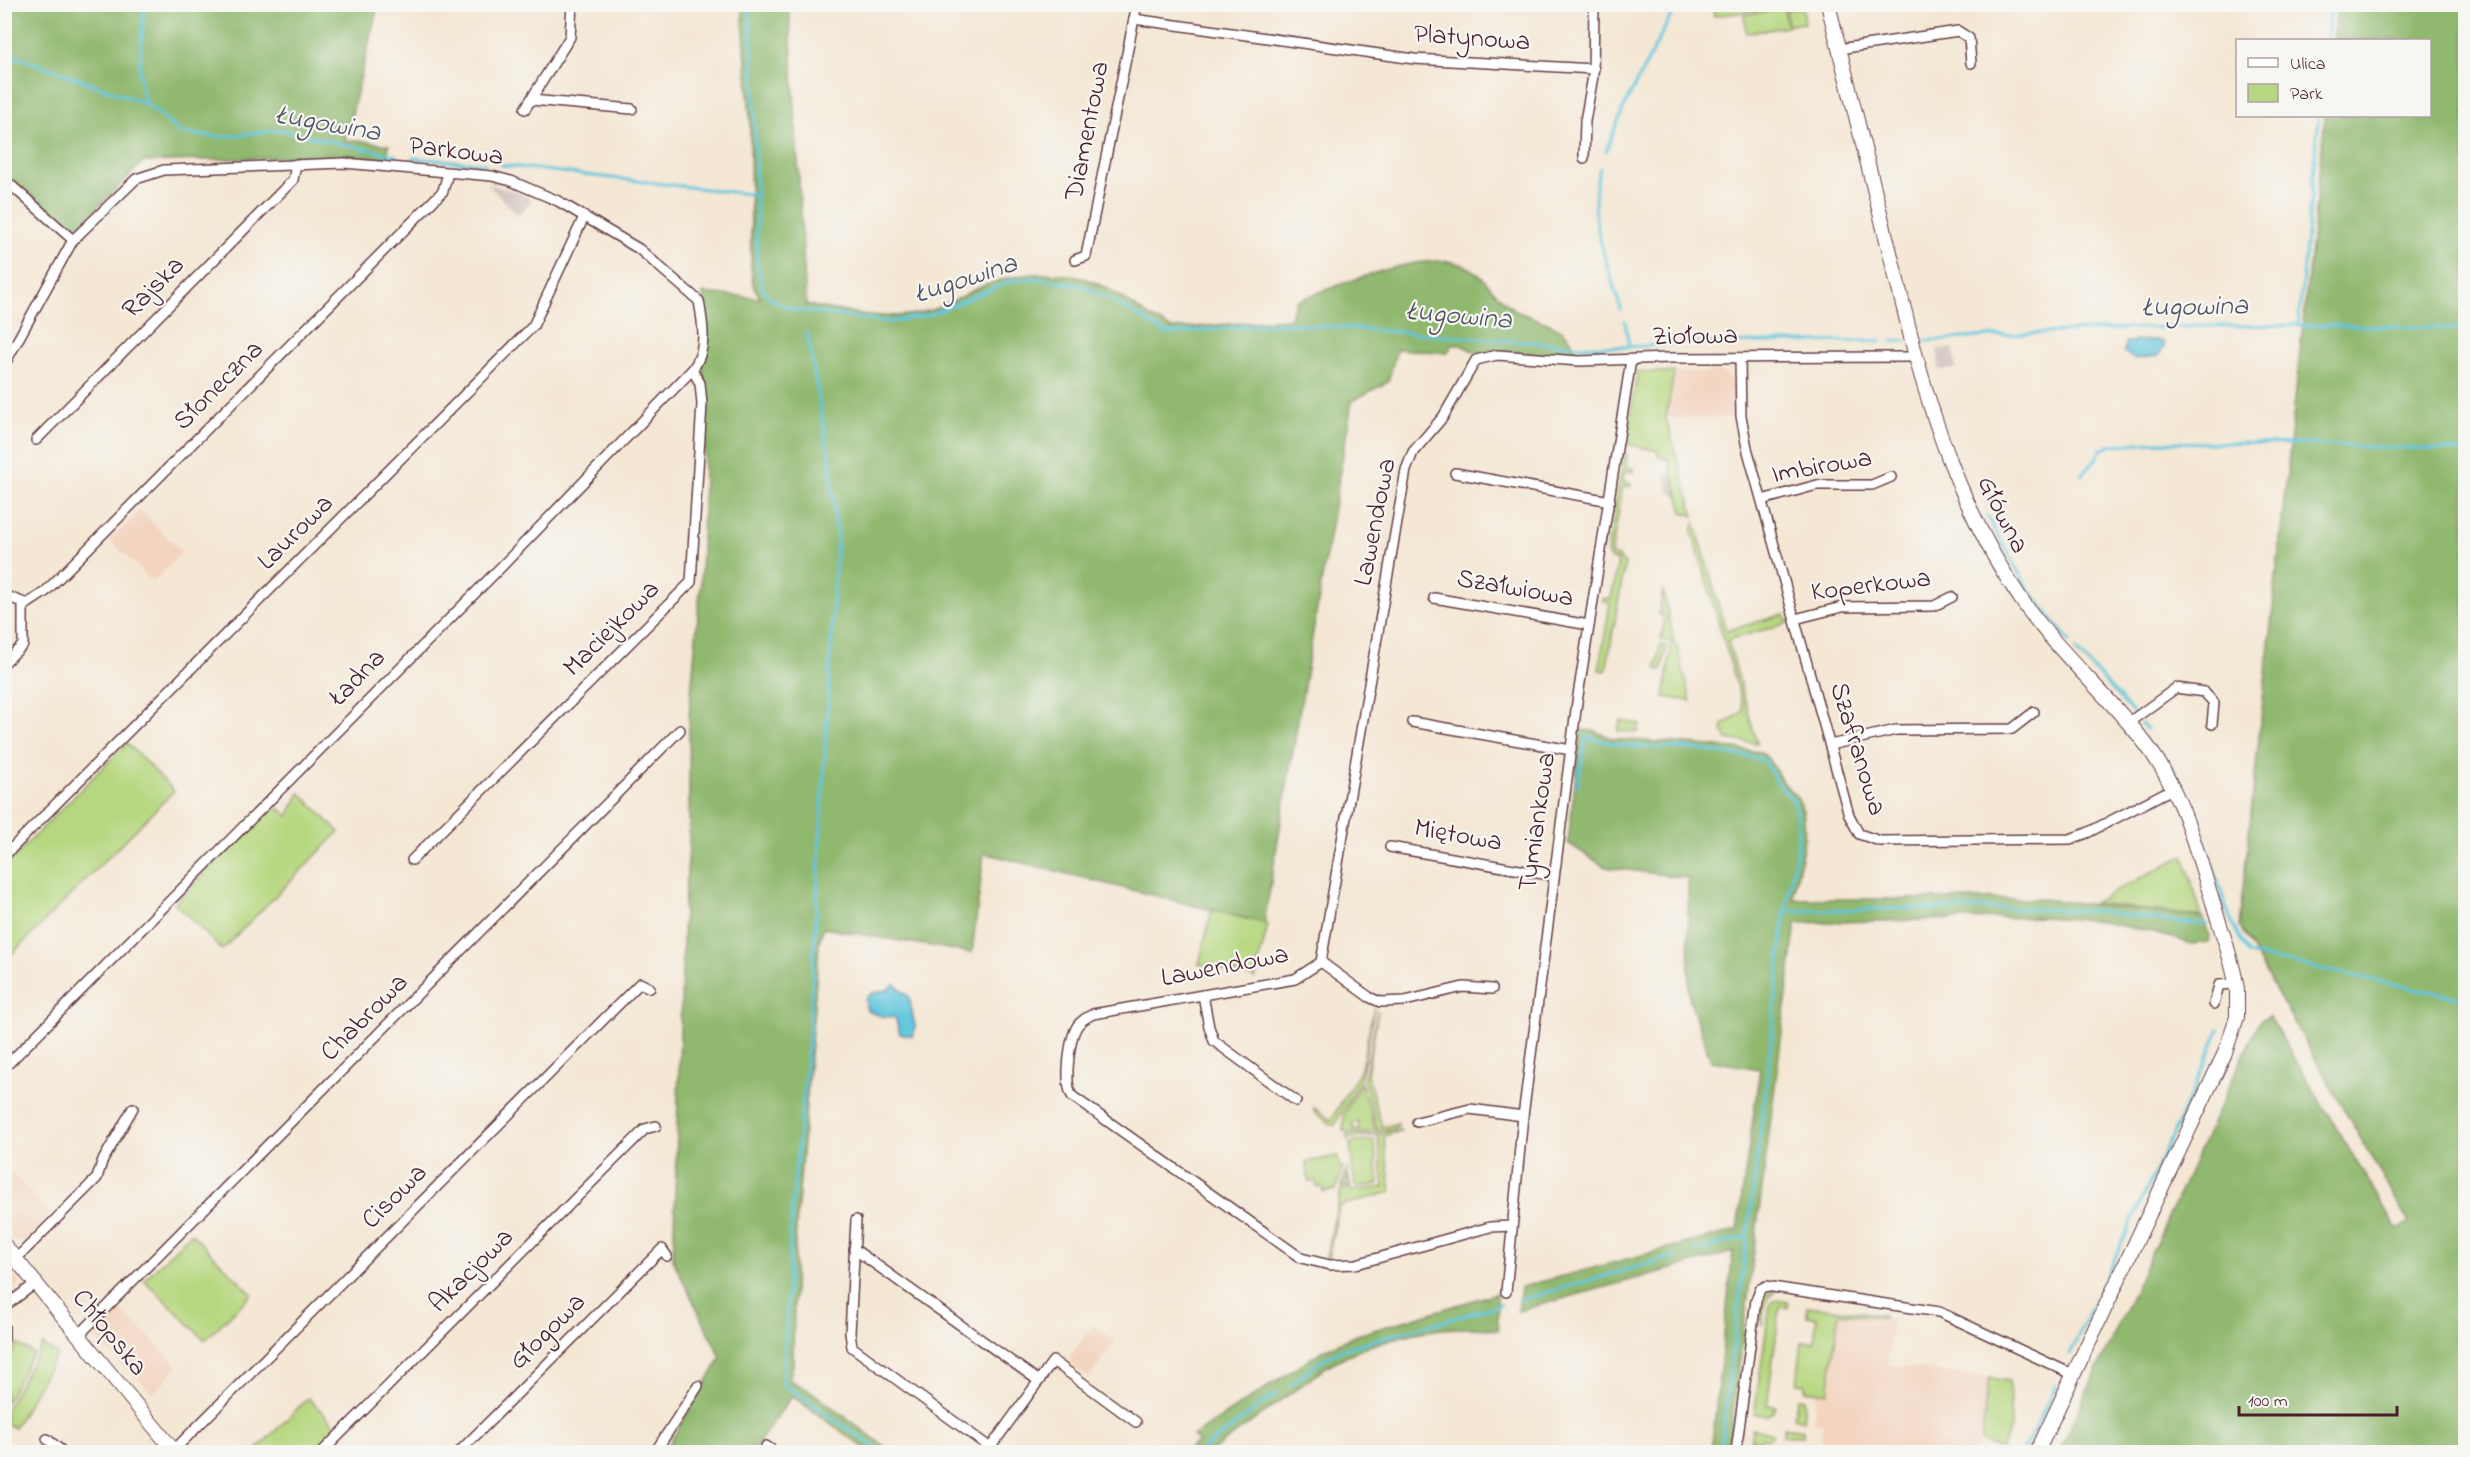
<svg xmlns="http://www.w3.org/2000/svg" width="2470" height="1457" font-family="'Indie Flower',sans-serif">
  <rect width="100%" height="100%" fill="#f6f6f2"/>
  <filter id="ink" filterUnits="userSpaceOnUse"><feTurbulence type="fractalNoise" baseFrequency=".0167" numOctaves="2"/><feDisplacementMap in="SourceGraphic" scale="12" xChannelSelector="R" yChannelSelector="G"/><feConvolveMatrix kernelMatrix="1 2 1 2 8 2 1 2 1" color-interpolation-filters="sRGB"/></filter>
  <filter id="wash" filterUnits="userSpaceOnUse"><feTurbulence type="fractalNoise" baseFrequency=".008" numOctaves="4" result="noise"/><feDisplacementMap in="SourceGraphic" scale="24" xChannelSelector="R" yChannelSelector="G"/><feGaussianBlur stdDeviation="1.35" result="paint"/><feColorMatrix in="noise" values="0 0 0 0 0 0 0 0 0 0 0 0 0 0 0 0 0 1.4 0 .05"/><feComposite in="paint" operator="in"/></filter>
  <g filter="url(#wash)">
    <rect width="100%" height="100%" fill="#f4e7d4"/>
    <!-- built -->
    <g fill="#f3d4bf">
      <path d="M 1674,372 L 1722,372 L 1734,382 L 1734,417 L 1666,418 Z"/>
      <path d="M 140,510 L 182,552 L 153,582 L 110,540 Z"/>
      <path d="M 6,1168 L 52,1214 L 25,1241 L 15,1241 L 5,1226 Z"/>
      <path d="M 5,1265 L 20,1283 L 5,1294 L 4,1294 Z"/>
      <path d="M 117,1307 L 179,1366 L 153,1393 L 97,1340 L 97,1328 Z"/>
      <path d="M 1839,1312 L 1893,1319 L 1887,1364 L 1988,1378 L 1978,1452 L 1791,1452 L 1792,1446 L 1820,1449 L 1823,1423 L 1813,1422 L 1817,1392 L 1828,1393 Z"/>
      <path d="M 1093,1325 L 1116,1341 L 1089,1378 L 1072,1366 L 1070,1357 Z"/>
    </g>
    <!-- industrial -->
    <g fill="#cfc0bb">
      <path d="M 487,184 L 518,192 L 532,200 L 518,215 Z"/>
      <path d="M 1954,348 L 1956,369 L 1939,370 L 1937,349 Z"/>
      <path d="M 1672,473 L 1678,496 L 1675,497 L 1674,493 L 1670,494 L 1665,475 Z"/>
    </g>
    <!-- green -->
    <g fill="#b6d77f" stroke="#807b55" stroke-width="1.5">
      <path d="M 1712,5 L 1712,4 L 1802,5 L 1714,16 Z"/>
      <path d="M 1803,7 L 1805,23 L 1788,25 L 1786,10 Z"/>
      <path d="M 1784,9 L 1787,27 L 1746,33 L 1744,15 Z"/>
      <path d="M 1637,372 L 1674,372 L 1666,418 L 1694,516 L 1683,512 L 1668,459 L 1659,457 L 1657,451 L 1627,444 Z"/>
      <path d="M 1627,455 L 1626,467 L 1633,468 L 1633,472 L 1625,471 L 1623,482 L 1631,484 L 1630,487 L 1623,486 L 1611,555 L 1618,557 L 1625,564 L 1606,671 L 1599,670 L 1610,603 L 1603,601 L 1603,598 L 1611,599 L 1618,561 L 1610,559 L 1607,553 L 1623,456 Z"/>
      <path d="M 1695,522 L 1726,631 L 1785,614 L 1788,623 L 1728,640 L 1757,743 L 1726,739 L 1722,726 L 1743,711 L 1742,703 L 1692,531 Z"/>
      <path d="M 1663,590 L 1674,642 L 1677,646 L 1691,701 L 1664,697 L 1672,642 L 1661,640 L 1665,617 L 1659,615 Z"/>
      <path d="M 1660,645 L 1667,646 L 1662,670 L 1656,669 Z"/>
      <path d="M 1620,721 L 1639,724 L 1638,732 L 1618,731 Z"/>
      <path d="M 127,743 L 174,791 L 5,961 L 5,866 Z"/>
      <path d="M 300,793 L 339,832 L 222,950 L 175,903 L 268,809 L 280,809 L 288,816 Z"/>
      <path d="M 2184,855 L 2202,917 L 2093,903 Z"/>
      <path d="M 1212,910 L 1268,924 L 1255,978 L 1199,964 Z"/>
      <path d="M 1374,1008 L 1361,1078 L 1334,1126 L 1314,1112 L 1314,1108 L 1331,1120 L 1361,1069 Z"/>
      <path d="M 1378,1010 L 1367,1074 L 1382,1127 L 1399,1123 L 1396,1127 L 1378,1132 L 1364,1080 Z"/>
      <path d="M 1361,1083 L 1376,1132 L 1358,1132 L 1359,1122 L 1352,1123 L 1356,1132 L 1343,1131 L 1344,1114 Z"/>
      <path d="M 1398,1129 L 1401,1131 L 1384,1136 L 1391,1192 L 1339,1206 L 1328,1258 L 1326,1258 L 1345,1172 L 1347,1180 L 1344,1183 L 1347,1186 L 1344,1189 L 1349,1188 L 1347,1167 L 1351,1191 L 1384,1187 L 1378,1135 L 1347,1139 L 1347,1134 L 1376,1135 Z"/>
      <path d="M 1374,1140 L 1379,1184 L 1355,1187 L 1350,1143 Z"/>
      <path d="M 1338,1156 L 1340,1168 L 1343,1168 L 1336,1190 L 1323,1192 L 1323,1187 L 1317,1187 L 1316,1181 L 1309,1182 L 1306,1162 Z"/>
      <path d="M 191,1233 L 252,1294 L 205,1340 L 144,1280 Z"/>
      <path d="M 1777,1290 L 1765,1302 L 1762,1324 C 1756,1310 1758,1292 1777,1290 Z"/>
      <path d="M 1775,1300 L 1788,1302 L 1788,1308 L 1780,1307 L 1767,1405 L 1775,1406 L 1773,1412 L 1767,1416 L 1754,1414 L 1770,1305 Z"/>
      <path d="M 1807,1306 L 1884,1315 L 1884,1318 L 1839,1313 L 1828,1393 L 1805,1390 L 1805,1384 L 1797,1383 L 1802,1342 L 1814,1342 L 1817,1318 L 1807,1316 Z"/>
      <path d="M 17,1344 L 33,1353 L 5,1404 L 5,1368 Z"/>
      <path d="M 42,1345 L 57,1354 L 14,1428 L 5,1423 L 5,1411 Z"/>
      <path d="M 1989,1378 L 2009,1381 L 2011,1427 L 2001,1450 L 1981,1441 Z"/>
      <path d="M 308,1398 L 338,1428 L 314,1452 L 254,1452 Z"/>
      <path d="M 1798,1398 L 1805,1399 L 1803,1421 L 1793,1418 Z"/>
      <path d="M 1784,1427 L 1803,1430 L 1803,1436 L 1783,1436 Z"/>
      <path d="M 1752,1429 L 1770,1432 L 1773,1435 L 1769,1439 L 1762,1438 L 1761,1441 L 1752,1440 L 1749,1452 Z"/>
    </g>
    <!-- forest -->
    <g fill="#90b86e" stroke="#6d6c4c" stroke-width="1.5">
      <path d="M 5,4 L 378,5 L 345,142 L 355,140 L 389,145 L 387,159 L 346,155 L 143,162 L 86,219 L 78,225 L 61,223 L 5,173 Z"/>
      <path d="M 742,5 L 789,5 L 806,305 C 843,311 887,322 924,312 C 946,307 963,294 983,286 C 1013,274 1050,269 1082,278 C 1113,286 1142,316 1173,329 L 1289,319 L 1296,301 C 1338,286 1422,249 1463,265 C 1486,274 1498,302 1519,312 C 1542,323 1569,324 1576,352 L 1567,357 L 1494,350 L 1483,353 L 1475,352 L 1461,345 L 1452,345 L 1447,353 L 1397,349 L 1388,382 L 1352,401 L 1264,923 L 984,853 L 972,953 L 823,928 L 819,943 L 795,1242 L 793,1366 L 789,1380 L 809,1390 L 892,1452 L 870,1452 L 792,1396 L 752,1452 L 664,1452 L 721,1358 L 673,1260 L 684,906 L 689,848 L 689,715 L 701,580 L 706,401 L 703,364 L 707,320 L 703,293 L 760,298 L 753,285 L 751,266 L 750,118 Z"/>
      <path d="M 2337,5 L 2465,5 L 2465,1452 L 2059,1452 L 2260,1020 L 2269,1016 L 2397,1229 L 2409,1223 L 2239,926 L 2325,116 L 2430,116 L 2430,40 L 2333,40 Z"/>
      <path d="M 1581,730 L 1594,731 L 1614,739 L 1701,745 L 1760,752 C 1771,758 1775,771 1782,781 C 1786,787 1793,792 1798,799 C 1814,824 1796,873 1793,899 L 2042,899 L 2202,917 L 2209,934 L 2208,942 L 2192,944 L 2154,932 L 2091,920 L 2042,917 L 1796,923 L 1728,1452 L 1711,1452 L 1733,1252 L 1518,1311 L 1521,1287 L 1737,1230 L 1760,1069 L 1711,1061 L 1689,998 L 1688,878 L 1605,867 L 1568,843 Z"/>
      <path d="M 1497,1293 L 1498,1330 C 1440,1323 1380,1336 1329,1365 L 1211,1452 L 1184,1452 L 1199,1441 L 1193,1436 L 1322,1351 L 1354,1336 Z"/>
    </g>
    <!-- water -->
    <g fill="#60c6de" stroke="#557284" stroke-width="1.5">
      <path d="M 2154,340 L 2163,342 L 2164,346 L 2159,356 L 2134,359 L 2124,352 L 2126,342 Z"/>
      <path d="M 894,984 L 909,997 L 915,1026 L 913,1036 L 900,1034 L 895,1017 L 881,1016 L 867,1011 L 865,1000 L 870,994 L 889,989 Z"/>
    </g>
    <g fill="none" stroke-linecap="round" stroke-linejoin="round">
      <!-- stream -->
      <g stroke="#60c6de" stroke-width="3">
        <path d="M 144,4 L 139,70 L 143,96 L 148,105 L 181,133 L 219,137 L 281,130 L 397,156"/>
        <path d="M 749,4 L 754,80 L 757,261 L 762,288 L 773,301 L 793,310 L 889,322 L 929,315 L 1011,281 L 1038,278 L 1083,286 L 1115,302 L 1167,334 L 1281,323 L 1582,346 L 1629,347 L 1671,344"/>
        <path d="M 2327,40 L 2331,4"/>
        <path d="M 4,52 L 147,104"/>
        <path d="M 1606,151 L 1623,109 L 1677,4"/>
        <path d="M 413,158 L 485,164"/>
        <path d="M 501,165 L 757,195"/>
        <path d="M 1600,168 C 1585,216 1608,264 1621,310"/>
        <path d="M 1625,321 L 1629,347"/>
        <path d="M 2298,325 L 2319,116"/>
        <path d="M 807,333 L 830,461 L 837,537 L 809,1040 L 792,1206 L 783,1384 L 881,1452"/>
        <path d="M 1892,341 L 1905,341"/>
        <path d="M 1925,341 C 2105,326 2285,321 2466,329"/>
        <path d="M 1688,343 L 1881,341"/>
        <path d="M 2081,475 L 2096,459 L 2100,450 L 2112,445 L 2154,442 L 2301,444 L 2466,451"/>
        <path d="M 1987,516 L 2027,587 L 2070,642"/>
        <path d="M 2076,650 L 2133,713"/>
        <path d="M 2141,723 L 2147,729"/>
        <path d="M 2172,765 L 2192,805 L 2231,921 L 2248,954 L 2466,999"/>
        <path d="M 1577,786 L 1586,737 L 1625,746 L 1692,749 L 1764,759 L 1776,781 L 1794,802 L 1798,821 L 1798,845 L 1785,911"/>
        <path d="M 1696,1251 L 1746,1237"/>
        <path d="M 2461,1287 L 2466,1291"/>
        <path d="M 1520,1300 L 1676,1256"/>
        <path d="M 2070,1354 L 2203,1069 L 2219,1029"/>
        <path d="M 1290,1385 L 1324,1359 L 1346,1348 L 1501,1305"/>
        <path d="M 1199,1452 L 1276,1394"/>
        <path d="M 1720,1452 L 1768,1070 L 1785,911 C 1887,909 1988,906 2090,911 C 2130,913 2169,925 2208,924"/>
        <path d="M 2023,1452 L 2056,1385"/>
      </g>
    </g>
  </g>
  <g filter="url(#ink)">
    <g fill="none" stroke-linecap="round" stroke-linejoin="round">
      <defs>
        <g id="street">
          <path d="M 1134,19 L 1414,59 L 1594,69"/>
          <path d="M 1839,49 L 1958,31 L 1969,38 L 1971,63"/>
          <path d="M 531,100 L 632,109"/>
          <path d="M 525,109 L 570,37 L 572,4"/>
          <path d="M 1584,158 L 1585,121 L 1593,76 L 1594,4"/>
          <path d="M 4,179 L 73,240"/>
          <path d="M 1075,260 L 1086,256 L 1137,4"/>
          <path d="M 1740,358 L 1741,416 L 1747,448 L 1849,815 L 1859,834 L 1880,841 L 2070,839 L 2087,833 L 2174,788"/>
          <path d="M 4,365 L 73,240 L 136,179 L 164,170 L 344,163 L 492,176 L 511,181 L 558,201 L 639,249 L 699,301 C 703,324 708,350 692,370 L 502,566 L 4,1068"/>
          <path d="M 36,440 L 293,180 L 296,164"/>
          <path d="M 1455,473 L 1610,501"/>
          <path d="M 1762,500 L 1817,485 L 1872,485 L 1891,477"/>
          <path d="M 4,595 L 27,604 L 45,592 L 443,191 L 448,173"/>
          <path d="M 1434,598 L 1589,625"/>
          <path d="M 1795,619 L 1842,607 L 1934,606 L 1952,597"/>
          <path d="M 4,663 L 23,645 L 23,604"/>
          <path d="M 1412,722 L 1571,750"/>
          <path d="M 2128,723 L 2176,688 L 2204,692 L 2214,703 L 2212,724"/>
          <path d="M 1830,745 L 1896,730 L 2012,729 L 2034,712"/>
          <path d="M 1390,847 L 1554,876"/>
          <path d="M 4,856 L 533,326 L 584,217"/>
          <path d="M 412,860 L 691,582 L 702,404 L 700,383 L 692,370"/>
          <path d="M 1321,962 L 1369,997 L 1380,1002 L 1405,1001 L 1463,987 L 1492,989"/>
          <path d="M 1203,995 L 1209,1027 L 1214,1041 L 1296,1101"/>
          <path d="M 2214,1004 L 2219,985 L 2236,984"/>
          <path d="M 1417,1122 L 1470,1109 L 1523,1116"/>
          <path d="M 856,1220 L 850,1333 L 852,1347 L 996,1452"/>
          <path d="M 1512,1226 L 1490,1227 L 1356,1264 L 1330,1265 L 1301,1258 L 1072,1096 C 1064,1084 1069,1037 1078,1025 C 1082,1020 1087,1017 1093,1014 L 1295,979 L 1321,962 L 1406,470 L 1413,452 L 1443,417 L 1476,360 L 1497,355 L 1579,361 L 1670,358 L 1916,357"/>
          <path d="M 854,1249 L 1039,1381"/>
          <path d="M 16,1259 L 97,1178 L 102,1162 L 133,1108"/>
          <path d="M 1506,1292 L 1523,1116 L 1577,702 L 1631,360"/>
          <path d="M 4,1307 L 36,1283"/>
          <path d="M 4,1326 L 4,1339"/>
          <path d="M 79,1335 L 680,730"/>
          <path d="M 47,1439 L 63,1452"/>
          <path d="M 766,1446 L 775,1452"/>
          <path d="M 988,1451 L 1053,1361 L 1136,1422"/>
          <path d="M 172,1452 L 640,983 L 650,988"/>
          <path d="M 322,1452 L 645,1129 L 656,1126"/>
          <path d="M 459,1452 L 662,1249 L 667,1256"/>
          <path d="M 655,1452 L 698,1386"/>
          <path d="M 1736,1452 L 1756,1300 L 1760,1289 L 1766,1286 L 1939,1312 L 2074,1375"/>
        </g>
        <g id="secondary">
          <path d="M 1828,4 L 1916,357 C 1940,443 1972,529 2023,602 C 2059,653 2107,694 2145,743 C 2182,791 2196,849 2214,906 C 2222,933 2233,961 2237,989 L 2237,1017 L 2224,1055 L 2037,1452"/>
          <path d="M 4,1245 L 175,1452"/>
        </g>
      </defs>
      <!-- street casing -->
      <use href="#street" stroke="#643d44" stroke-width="12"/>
      <!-- secondary casing -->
      <use href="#secondary" stroke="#643d44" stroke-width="16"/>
      <!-- street -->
      <use href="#street" stroke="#fff" stroke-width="9"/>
      <!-- secondary -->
      <use href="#secondary" stroke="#fff" stroke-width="14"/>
    </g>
  </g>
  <g text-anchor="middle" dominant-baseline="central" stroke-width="4.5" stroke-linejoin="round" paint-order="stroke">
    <!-- street labels -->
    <g font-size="27" fill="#4a1f2b" stroke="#f6f6f2">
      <text transform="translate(1472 39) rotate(4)">Platynowa</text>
      <text transform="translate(1088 131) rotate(-79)">Diamentowa</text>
      <text transform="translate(456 152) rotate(7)">Parkowa</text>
      <text transform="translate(154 288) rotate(-45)">Rajska</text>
      <text transform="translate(1695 337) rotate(-1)">Ziołowa</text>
      <text transform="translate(219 386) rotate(-45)">Słoneczna</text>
      <text transform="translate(1822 467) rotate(-10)">Imbirowa</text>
      <text transform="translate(2002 515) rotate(63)">Główna</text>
      <text transform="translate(1376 522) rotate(-79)">Lawendowa</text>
      <text transform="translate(296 533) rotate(-45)">Laurowa</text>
      <text transform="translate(1871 586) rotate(-7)">Koperkowa</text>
      <text transform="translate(1515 589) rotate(10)">Szałwiowa</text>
      <text transform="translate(612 629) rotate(-45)">Maciejkowa</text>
      <text transform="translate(358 678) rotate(-46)">Ładna</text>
      <text transform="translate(1857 749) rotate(73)">Szafranowa</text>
      <text transform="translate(1538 822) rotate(-82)">Tymiankowa</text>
      <text transform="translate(1458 836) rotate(10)">Miętowa</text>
      <text transform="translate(1225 967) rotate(-11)">Lawendowa</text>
      <text transform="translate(365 1018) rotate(-45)">Chabrowa</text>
      <text transform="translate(395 1197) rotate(-45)">Cisowa</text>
      <text transform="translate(472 1271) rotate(-45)">Akacjowa</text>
      <text transform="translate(548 1332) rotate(-45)">Głogowa</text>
      <text transform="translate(109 1333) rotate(51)">Chłopska</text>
    </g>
    <!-- water labels -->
    <g font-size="28" font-style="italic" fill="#515161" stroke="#f6f6f2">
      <text transform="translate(328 125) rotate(10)">Ługowina</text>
      <text transform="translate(966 280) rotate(-18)">Ługowina</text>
      <text transform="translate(2195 308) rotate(-1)">Ługowina</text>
      <text transform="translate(1459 317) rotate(5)">Ługowina</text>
    </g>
  </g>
  <!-- margin -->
  <rect width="2470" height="1457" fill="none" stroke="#f6f6f2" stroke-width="24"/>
  <!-- legend -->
  <rect x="2236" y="39" width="195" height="78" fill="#f6f6f2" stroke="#b1a0a2" stroke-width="1.5"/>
  <rect x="2248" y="58" width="30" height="9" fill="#ffffff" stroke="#b1a0a2" stroke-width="1.5"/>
  <text x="2290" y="69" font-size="18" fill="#4a1f2b">Ulica</text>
  <rect x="2248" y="84" width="30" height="18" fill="#b6d77f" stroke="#b1a0a2" stroke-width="1.5"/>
  <text x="2290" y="99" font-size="18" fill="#4a1f2b">Park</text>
  <!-- scale -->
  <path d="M2239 1406v9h158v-9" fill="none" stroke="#4a1f2b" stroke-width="3"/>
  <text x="2248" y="1406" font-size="18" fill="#4a1f2b" stroke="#f6f6f2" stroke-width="4.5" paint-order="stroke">100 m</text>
</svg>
